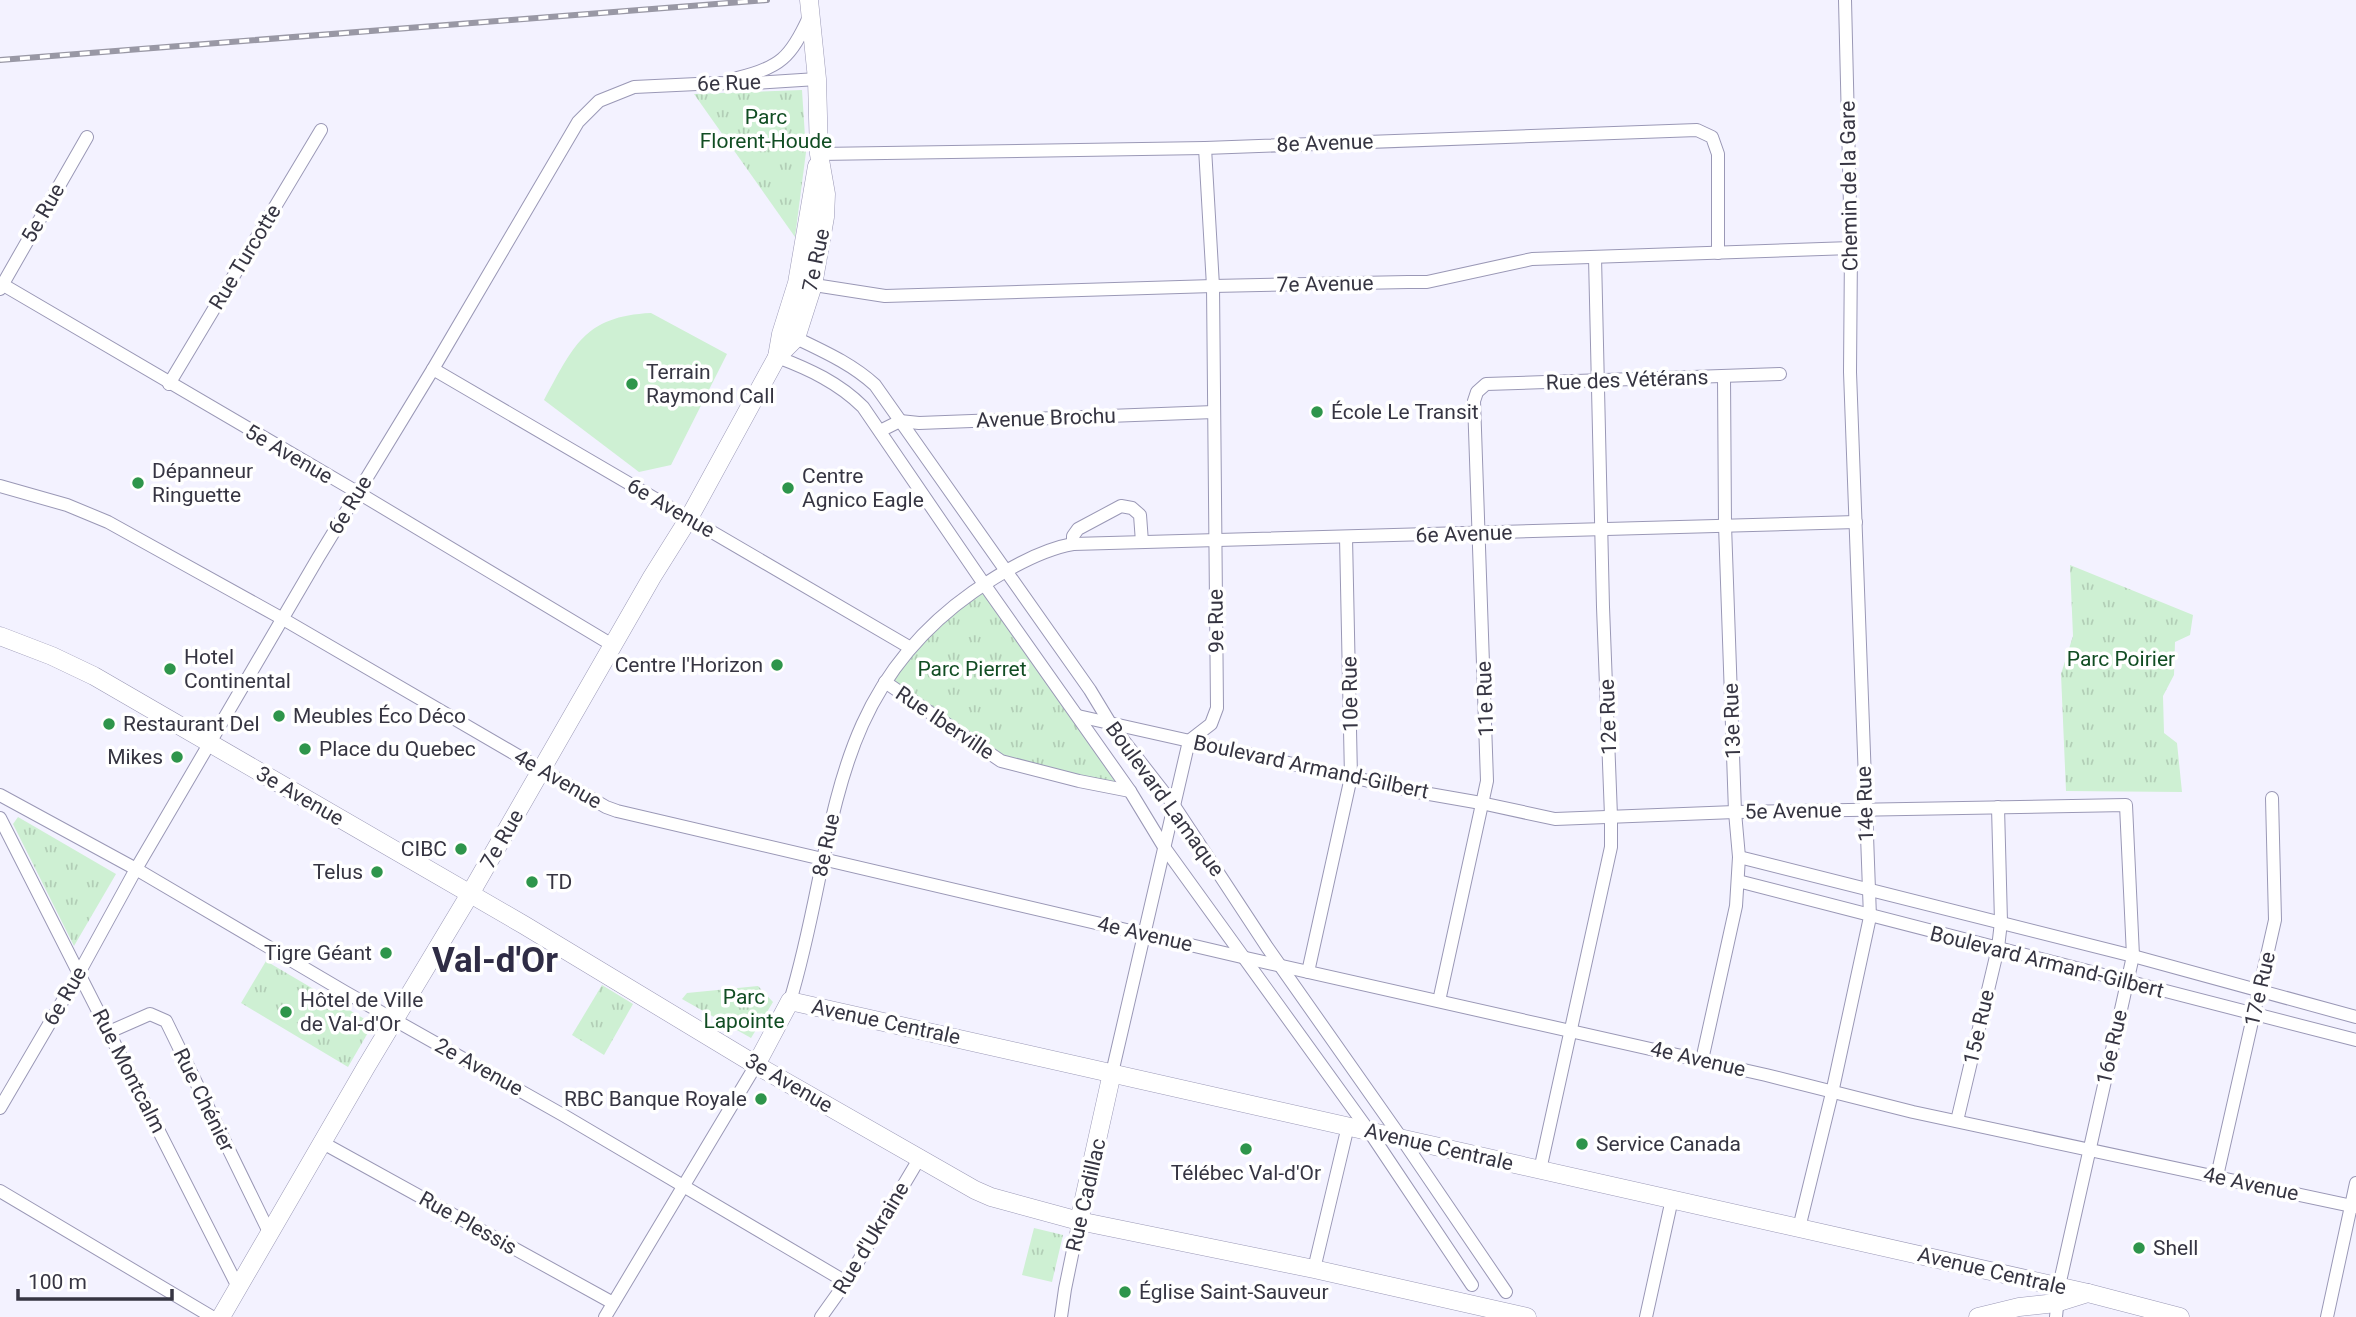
<svg xmlns="http://www.w3.org/2000/svg" width="2356" height="1317" font-family="Roboto,sans-serif">
  <defs>
    <pattern id="park-tufts" width="24" height="20" patternUnits="userSpaceOnUse" patternTransform="scale(1.75)"><rect width="24" height="20" fill="#cef0d3"/><path d="M3 7l-1-3M5 7V3M7 7l1-3M15 17l-1-3M17 17v-4M19 17l1-3" fill="none" stroke="#b2ceb6"/></pattern>
  </defs>
  <rect width="100%" height="100%" fill="#f3f2ff"/>
  <!-- grass -->
  <path fill="#cef0d3" d="M 651,313 L 727,354 L 671,465 L 639,472 L 544,400 C 573,347 584,316 651,313 Z"/>
  <!-- park -->
  <g fill="url(#park-tufts)">
    <path d="M 802,90 L 806,152 L 795,237 L 694,94 Z"/>
    <path d="M 2070,565 L 2193,615 L 2190,635 L 2175,642 L 2174,675 L 2163,696 L 2164,733 L 2177,743 L 2182,792 L 2066,791 L 2061,674 L 2073,636 Z"/>
    <path d="M 984,584 L 1130,791 L 1001,761 L 885,682 L 909,647 Z"/>
    <path d="M 18,817 L 116,874 L 74,946 L 13,824 Z"/>
    <path d="M 266,961 L 373,1024 L 348,1067 L 241,1003 Z"/>
    <path d="M 602,985 L 633,1004 L 604,1055 L 572,1035 Z"/>
    <path d="M 758,986 L 773,1002 L 751,1038 L 682,999 L 687,993 Z"/>
    <path d="M 1034,1228 L 1063,1235 L 1052,1282 L 1022,1275 Z"/>
  </g>
  <g fill="none" stroke-linecap="round" stroke-linejoin="round">
    <defs>
      <g id="street">
        <path d="M 737,78 C 780,68 791,57 809,17"/>
        <path d="M 819,154 L 1205,148 L 1697,130 L 1712,137 L 1718,154 L 1718,253"/>
        <path d="M 0,283 L 357,492 L 614,646"/>
        <path d="M 808,284 L 885,296 L 1213,286 L 1408,282 L 1427,282 L 1532,259 L 1851,248"/>
        <path d="M 0,289 L 87,137"/>
        <path d="M 796,338 C 825,352 852,364 875,385 L 1090,690 L 1110,723 L 1173,804 L 1267,947 L 1402,1139 L 1506,1292"/>
        <path d="M 777,357 C 809,369 839,383 863,407 L 984,584 L 1130,791 L 1164,847 L 1369,1131 L 1472,1285"/>
        <path d="M 433,369 L 909,647"/>
        <path d="M 169,384 L 321,130"/>
        <path d="M 880,431 L 900,421 L 919,423 L 1214,412"/>
        <path d="M 0,486 L 67,505 L 108,522 L 283,619 L 606,807 L 617,811 L 1246,958 L 1766,1075 L 1913,1112 L 2356,1207"/>
        <path d="M 1073,544 L 1073,536 L 1078,529 L 1121,506 L 1132,508 L 1140,515 L 1142,542"/>
        <path d="M 885,682 L 1001,761 L 1079,781 L 1130,791"/>
        <path d="M 1078,716 L 1418,792 L 1481,803 L 1555,819 L 1735,812 L 2126,805 L 2133,956 L 2059,1286 L 2056,1317"/>
        <path d="M 0,795 L 136,869 L 345,992 L 563,1115 L 846,1282"/>
        <path d="M 0,818 L 238,1287"/>
        <path d="M 1739,857 L 2133,956 L 2356,1017"/>
        <path d="M 1738,881 L 2356,1040"/>
        <path d="M 1308,972 L 1351,777 L 1346,537"/>
        <path d="M 790,1001 C 838,844 822,698 973,592 C 1002,572 1039,550 1073,544 L 1856,522"/>
        <path d="M 1439,1001 L 1487,781 L 1474,401 L 1477,392 L 1486,384 L 1780,374"/>
        <path d="M 109,1032 L 150,1014 L 166,1021 L 270,1234"/>
        <path d="M 1702,1060 L 1736,906 L 1739,857 L 1735,812 L 1725,525 L 1724,377"/>
        <path d="M 1112,1073 L 1189,741 L 1211,724 L 1217,708 L 1213,286 L 1205,148"/>
        <path d="M 0,1108 L 79,973 L 136,869 L 318,558 L 433,369 L 578,122 L 599,101 L 634,87 L 718,83 L 740,84 L 817,79"/>
        <path d="M 1957,1121 L 1998,948 L 2001,922 L 1998,807"/>
        <path d="M 323,1143 L 613,1303"/>
        <path d="M 1540,1170 L 1611,847 L 1611,816 L 1603,607 L 1595,257"/>
        <path d="M 2217,1176 L 2275,920 L 2272,798"/>
        <path d="M 0,1191 L 212,1317"/>
        <path d="M 1799,1228 L 1832,1093 L 1870,917 L 1850,372 L 1851,248 L 1845,0"/>
        <path d="M 1314,1269 L 1348,1126"/>
        <path d="M 605,1317 L 756,1065"/>
        <path d="M 821,1317 L 846,1282 L 919,1159"/>
        <path d="M 1061,1317 L 1065,1289 L 1079,1221"/>
        <path d="M 1646,1317 L 1672,1199"/>
        <path d="M 2327,1317 L 2356,1183"/>
      </g>
      <g id="secondary">
        <path d="M 777,357 L 781,334 L 797,283 L 817,166"/>
        <path d="M 0,636 L 52,656 L 94,676 L 524,925 L 756,1065 L 975,1190 L 991,1197 L 1079,1221 L 1314,1269 L 1527,1317"/>
        <path d="M 756,1065 L 790,1001 L 2088,1293"/>
        <path d="M 1079,1221 L 1112,1073"/>
        <path d="M 221,1317 L 366,1067 L 470,894 L 652,577 L 689,518 L 777,357 L 796,338 L 813,285 L 825,217 L 826,194 L 819,154 L 817,79 L 809,0"/>
        <path d="M 1978,1317 L 2019,1307 L 2056,1303 L 2088,1293 L 2180,1317"/>
      </g>
    </defs>
    <!-- street casing -->
    <use href="#street" stroke="#9a98b6" stroke-width="14"/>
    <!-- secondary casing -->
    <use href="#secondary" stroke="#9a98b6" stroke-width="19"/>
    <!-- street -->
    <use href="#street" stroke="#fff" stroke-width="12"/>
    <!-- secondary -->
    <use href="#secondary" stroke="#fff" stroke-width="18"/>
    <defs>
      <path id="rail" d="M 0,60 L 767,0"/>
    </defs>
    <!-- rail casing -->
    <use href="#rail" stroke="#9998a5" stroke-width="6"/>
    <!-- rail -->
    <use href="#rail" stroke="#fff" stroke-width="3.5" stroke-dasharray="10" stroke-linecap="butt"/>
  </g>
  <!-- markers -->
  <g fill="#2e954b" stroke="#fff" stroke-width="2.5">
    <circle cx="632" cy="384" r="7"/>
    <circle cx="1317" cy="412" r="7"/>
    <circle cx="138" cy="483" r="7"/>
    <circle cx="788" cy="488" r="7"/>
    <circle cx="777" cy="665" r="7"/>
    <circle cx="170" cy="669" r="7"/>
    <circle cx="279" cy="716" r="7"/>
    <circle cx="109" cy="724" r="7"/>
    <circle cx="305" cy="749" r="7"/>
    <circle cx="177" cy="757" r="7"/>
    <circle cx="461" cy="849" r="7"/>
    <circle cx="377" cy="872" r="7"/>
    <circle cx="532" cy="882" r="7"/>
    <circle cx="386" cy="953" r="7"/>
    <circle cx="286" cy="1012" r="7"/>
    <circle cx="761" cy="1099" r="7"/>
    <circle cx="1582" cy="1144" r="7"/>
    <circle cx="1246" cy="1149" r="7"/>
    <circle cx="2139" cy="1248" r="7"/>
    <circle cx="1125" cy="1292" r="7"/>
  </g>
  <g text-anchor="middle" dominant-baseline="central" stroke-width="7" stroke-linejoin="round" paint-order="stroke">
    <!-- street labels -->
    <g font-size="21" fill="#363542" stroke="#fff">
      <text transform="translate(729 83) rotate(-2)">6e Rue</text>
      <text transform="translate(1325 143) rotate(-2)">8e Avenue</text>
      <text transform="translate(1849 186) rotate(-91)">Chemin de la Gare</text>
      <text transform="translate(43 213) rotate(-60)">5e Rue</text>
      <text transform="translate(245 257) rotate(-59)">Rue Turcotte</text>
      <text transform="translate(816 260) rotate(-78)">7e Rue</text>
      <text transform="translate(1325 284) rotate(-1)">7e Avenue</text>
      <text transform="translate(1627 380) rotate(-2)">Rue des Vétérans</text>
      <text transform="translate(1046 418) rotate(-2)">Avenue Brochu</text>
      <text transform="translate(289 454) rotate(30)">5e Avenue</text>
      <text transform="translate(350 505) rotate(-59)">6e Rue</text>
      <text transform="translate(671 508) rotate(30)">6e Avenue</text>
      <text transform="translate(1464 534) rotate(-2)">6e Avenue</text>
      <text transform="translate(1216 621) rotate(-91)">9e Rue</text>
      <text transform="translate(1350 694) rotate(-91)">10e Rue</text>
      <text transform="translate(1485 699) rotate(-92)">11e Rue</text>
      <text transform="translate(1608 717) rotate(-92)">12e Rue</text>
      <text transform="translate(1732 721) rotate(-92)">13e Rue</text>
      <text transform="translate(945 723) rotate(34)">Rue Iberville</text>
      <text transform="translate(1311 767) rotate(12)">Boulevard Armand-Gilbert</text>
      <text transform="translate(558 779) rotate(30)">4e Avenue</text>
      <text transform="translate(300 796) rotate(30)">3e Avenue</text>
      <text transform="translate(1165 799) rotate(54)">Boulevard Lamaque</text>
      <text transform="translate(1865 804) rotate(-92)">14e Rue</text>
      <text transform="translate(1793 811) rotate(-1)">5e Avenue</text>
      <text transform="translate(502 839) rotate(-60)">7e Rue</text>
      <text transform="translate(826 845) rotate(-78)">8e Rue</text>
      <text transform="translate(1145 934) rotate(13)">4e Avenue</text>
      <text transform="translate(2047 962) rotate(14)">Boulevard Armand-Gilbert</text>
      <text transform="translate(2260 989) rotate(-77)">17e Rue</text>
      <text transform="translate(65 996) rotate(-60)">6e Rue</text>
      <text transform="translate(886 1022) rotate(12)">Avenue Centrale</text>
      <text transform="translate(1979 1027) rotate(-77)">15e Rue</text>
      <text transform="translate(2112 1047) rotate(-77)">16e Rue</text>
      <text transform="translate(1698 1059) rotate(13)">4e Avenue</text>
      <text transform="translate(479 1067) rotate(29)">2e Avenue</text>
      <text transform="translate(129 1071) rotate(63)">Rue Montcalm</text>
      <text transform="translate(789 1083) rotate(30)">3e Avenue</text>
      <text transform="translate(204 1100) rotate(64)">Rue Chénier</text>
      <text transform="translate(1439 1147) rotate(13)">Avenue Centrale</text>
      <text transform="translate(2251 1184) rotate(12)">4e Avenue</text>
      <text transform="translate(1086 1195) rotate(-77)">Rue Cadillac</text>
      <text transform="translate(468 1223) rotate(29)">Rue Plessis</text>
      <text transform="translate(871 1238) rotate(-59)">Rue d'Ukraine</text>
      <text transform="translate(1992 1271) rotate(13)">Avenue Centrale</text>
    </g>
    <!-- park labels -->
    <g font-size="21" fill="#114d23" stroke="#fff">
      <text x="766" y="117">Parc<tspan x="766" dy="24">Florent-Houde</tspan></text>
      <text x="2121" y="659">Parc Poirier</text>
      <text x="972" y="669">Parc Pierret</text>
      <text x="744" y="997">Parc<tspan x="744" dy="24">Lapointe</tspan></text>
    </g>
    <!-- poi labels -->
    <g font-size="21" fill="#363542" stroke="#fff" text-anchor="start">
      <text x="646" y="372">Terrain<tspan x="646" dy="24">Raymond Call</tspan></text>
      <text x="1331" y="412">École Le Transit</text>
      <text x="152" y="471">Dépanneur<tspan x="152" dy="24">Ringuette</tspan></text>
      <text x="802" y="476">Centre<tspan x="802" dy="24">Agnico Eagle</tspan></text>
      <text x="184" y="657">Hotel<tspan x="184" dy="24">Continental</tspan></text>
      <text x="763" y="665" text-anchor="end">Centre l'Horizon</text>
      <text x="293" y="716">Meubles Éco Déco</text>
      <text x="123" y="724">Restaurant Del</text>
      <text x="319" y="749">Place du Quebec</text>
      <text x="163" y="757" text-anchor="end">Mikes</text>
      <text x="447" y="849" text-anchor="end">CIBC</text>
      <text x="363" y="872" text-anchor="end">Telus</text>
      <text x="546" y="882">TD</text>
      <text x="372" y="953" text-anchor="end">Tigre Géant</text>
      <text x="300" y="1000">Hôtel de Ville<tspan x="300" dy="24">de Val-d'Or</tspan></text>
      <text x="747" y="1099" text-anchor="end">RBC Banque Royale</text>
      <text x="1596" y="1144">Service Canada</text>
      <text x="1246" y="1173" text-anchor="middle">Télébec Val-d'Or</text>
      <text x="2153" y="1248">Shell</text>
      <text x="1139" y="1292">Église Saint-Sauveur</text>
    </g>
    <!-- town labels -->
    <g font-size="35" font-weight="bold" fill="#2f2c45" stroke="#fff">
      <text x="495" y="960">Val-d'Or</text>
    </g>
  </g>
  <!-- scale -->
  <path d="M18 1289v10h154v-10" fill="none" stroke="#363542" stroke-width="3.5"/>
  <text x="28" y="1289" font-size="21" fill="#363542" stroke="#ffffff" stroke-width="5" paint-order="stroke">100 m</text>
</svg>
